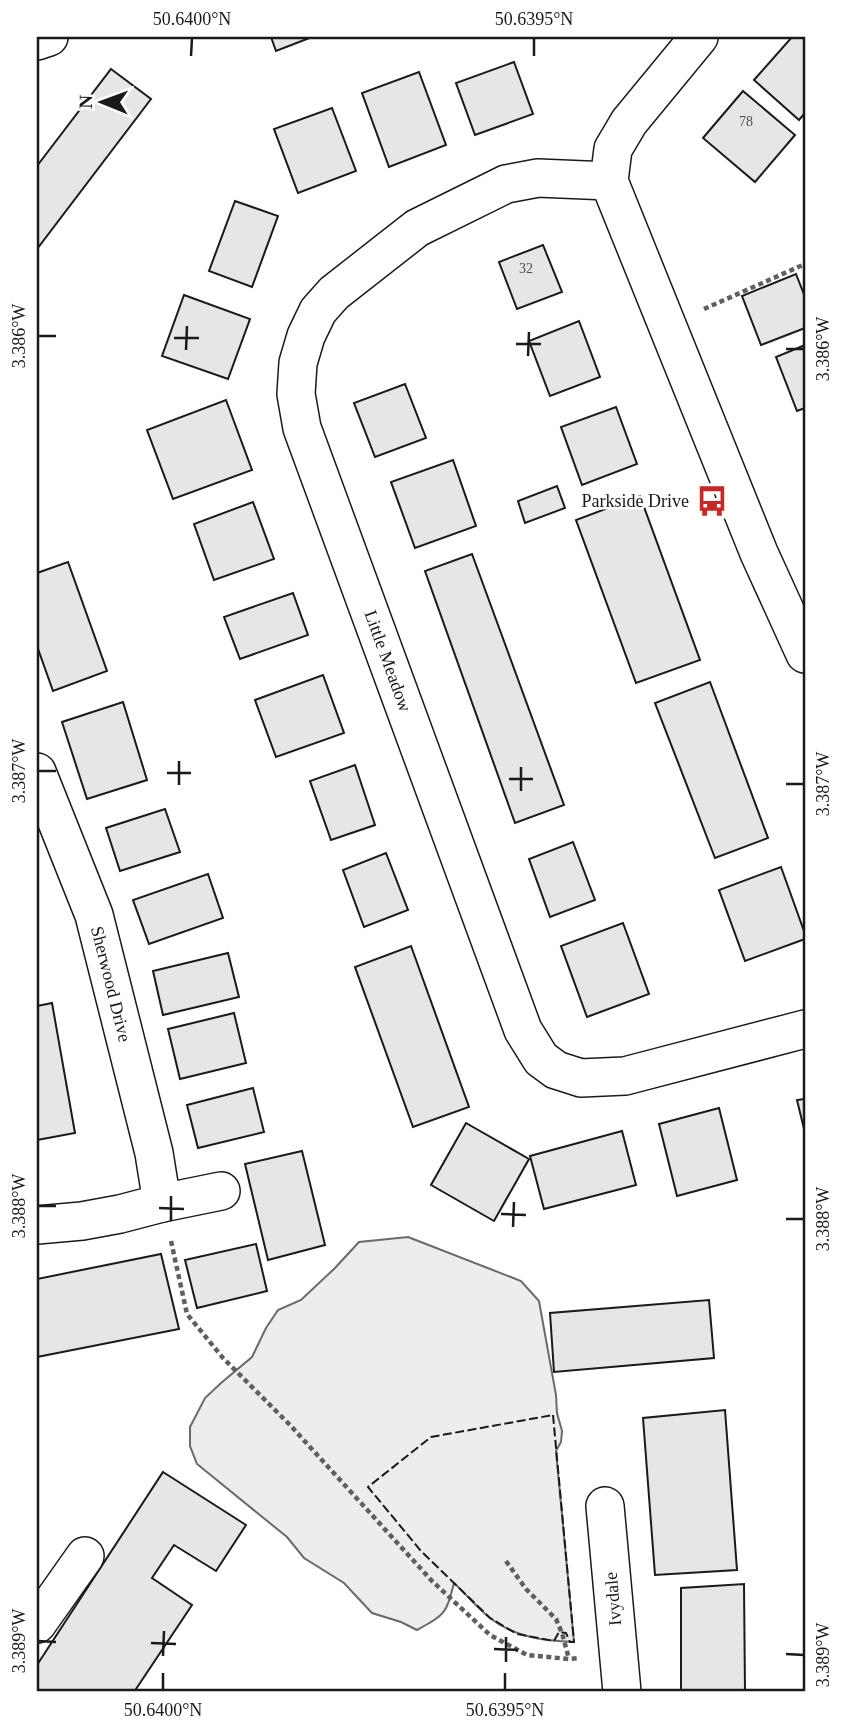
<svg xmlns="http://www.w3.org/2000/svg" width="842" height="1729" font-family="'Times New Roman',serif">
  <rect width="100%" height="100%" fill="#fff"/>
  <!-- green -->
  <path fill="#ededed" stroke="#6a6a6a" stroke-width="2" d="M 408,1237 L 521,1281 L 539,1301 L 556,1395 L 557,1413 L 562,1431 L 561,1442 L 556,1451 L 574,1642 C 544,1641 514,1637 490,1618 C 477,1608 466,1594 454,1583 C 446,1614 446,1614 417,1630 L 401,1622 L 372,1613 L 344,1583 L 304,1558 L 287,1537 L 197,1464 L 190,1446 L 190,1427 L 205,1398 L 221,1383 L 252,1357 L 266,1328 L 278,1310 L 301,1300 L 335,1268 L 359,1242 Z"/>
  <!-- building -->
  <g fill="#e6e6e6" stroke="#1a1a1a" stroke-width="2">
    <path d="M 271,37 L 312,37 L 276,51 Z"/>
    <path d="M 792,37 L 805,37 L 805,113 L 799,120 L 754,80 Z"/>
    <path d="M 514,62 L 533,114 L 475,135 L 456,83 Z"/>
    <path d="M 111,69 L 151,99 L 37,249 L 37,166 Z"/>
    <path d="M 419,72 L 446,145 L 389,167 L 362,93 Z"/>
    <path d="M 743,91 L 795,135 L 755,182 L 703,138 Z"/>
    <path d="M 332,108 L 356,171 L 298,193 L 274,129 Z"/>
    <path d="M 235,201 L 278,216 L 252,287 L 209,271 Z"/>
    <path d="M 543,245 L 562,292 L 517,309 L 499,262 Z"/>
    <path d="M 796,274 L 805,297 L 805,328 L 761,345 L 742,296 Z"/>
    <path d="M 184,295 L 250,319 L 228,379 L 162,356 Z"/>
    <path d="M 579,321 L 600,377 L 550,396 L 529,341 Z"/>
    <path d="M 805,345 L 805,408 L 797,411 L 776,357 Z"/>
    <path d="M 405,384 L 426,438 L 375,457 L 354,403 Z"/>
    <path d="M 226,400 L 252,470 L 173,499 L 147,430 Z"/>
    <path d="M 616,407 L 637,464 L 582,485 L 561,427 Z"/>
    <path d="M 453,460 L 476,526 L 415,548 L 391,482 Z"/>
    <path d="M 557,486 L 565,508 L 525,523 L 518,501 Z"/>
    <path d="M 640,496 L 700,660 L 636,683 L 576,520 Z"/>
    <path d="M 253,502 L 274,559 L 214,580 L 194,524 Z"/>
    <path d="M 472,554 L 564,805 L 515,823 L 425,571 Z"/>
    <path d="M 68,562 L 107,671 L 53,691 L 37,646 L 37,573 Z"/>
    <path d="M 293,593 L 308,635 L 240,659 L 224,617 Z"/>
    <path d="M 323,675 L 344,733 L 276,757 L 255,700 Z"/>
    <path d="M 710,682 L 768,838 L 715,858 L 655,703 Z"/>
    <path d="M 123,702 L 147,780 L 87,799 L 62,722 Z"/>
    <path d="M 355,765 L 375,825 L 331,840 L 310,781 Z"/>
    <path d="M 165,809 L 180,852 L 120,871 L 106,828 Z"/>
    <path d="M 573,842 L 595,900 L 550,917 L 529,859 Z"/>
    <path d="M 386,853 L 408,910 L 364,927 L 343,870 Z"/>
    <path d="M 781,867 L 805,934 L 805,939 L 745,961 L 719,890 Z"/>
    <path d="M 208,874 L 223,918 L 149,944 L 133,900 Z"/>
    <path d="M 623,923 L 649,994 L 587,1017 L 561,946 Z"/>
    <path d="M 411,946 L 469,1107 L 413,1127 L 355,967 Z"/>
    <path d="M 228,953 L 239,997 L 163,1015 L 153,971 Z"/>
    <path d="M 52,1003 L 75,1133 L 37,1140 L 37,1006 Z"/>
    <path d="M 234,1013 L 246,1063 L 180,1079 L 168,1029 Z"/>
    <path d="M 253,1088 L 264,1132 L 198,1148 L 187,1105 Z"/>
    <path d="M 805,1099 L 805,1133 L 797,1100 Z"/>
    <path d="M 719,1108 L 737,1180 L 677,1196 L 659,1124 Z"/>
    <path d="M 466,1123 L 529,1159 L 494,1221 L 431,1185 Z"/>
    <path d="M 622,1131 L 636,1185 L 544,1209 L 530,1156 Z"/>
    <path d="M 302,1151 L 325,1245 L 268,1260 L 245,1164 Z"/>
    <path d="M 256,1244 L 267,1291 L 197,1308 L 185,1260 Z"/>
    <path d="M 161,1254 L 179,1329 L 37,1357 L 37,1279 Z"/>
    <path d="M 709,1300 L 714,1358 L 554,1372 L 550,1313 Z"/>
    <path d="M 725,1410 L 737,1570 L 655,1575 L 643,1418 Z"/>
    <path d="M 163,1472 L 246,1525 L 216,1571 L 174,1545 L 152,1578 L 192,1605 L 134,1692 L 37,1692 L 37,1665 Z"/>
    <path d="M 744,1584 L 745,1692 L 681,1692 L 681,1588 Z"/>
  </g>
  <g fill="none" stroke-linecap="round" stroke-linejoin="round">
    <defs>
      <g id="street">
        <path d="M 699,37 L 629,122 L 613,149 L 609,181 L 759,553 L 805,654"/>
        <path d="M 37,41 L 49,37"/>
        <path d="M 609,181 L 538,178 L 506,184 L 417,228 L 334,293 L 318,311 L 306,336 L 298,363 L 296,394 L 302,428 L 523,1030 L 541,1059 L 556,1070 L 581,1078 L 625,1076 L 805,1029"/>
        <path d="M 37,772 L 94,915 L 154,1153 L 162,1203 L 120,1214 L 82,1221 L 37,1225"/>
        <path d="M 162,1203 L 221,1191"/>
        <path d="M 605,1506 L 622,1692"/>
        <path d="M 37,1624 L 85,1556"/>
      </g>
    </defs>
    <!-- street casing -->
    <use href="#street" stroke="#1a1a1a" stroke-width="40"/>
    <!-- path -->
    <g stroke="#5f5f5f" stroke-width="4.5" stroke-dasharray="5 3.5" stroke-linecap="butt">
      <path d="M 704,309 L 805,264"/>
      <path d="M 171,1241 L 187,1314 L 223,1358 L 290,1425 L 432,1581 L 490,1635 L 527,1655 L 569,1659 L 579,1658"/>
      <path d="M 506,1561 L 526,1589 L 556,1619 L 562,1633 L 569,1659"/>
    </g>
    <!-- street -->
    <use href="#street" stroke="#fff" stroke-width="37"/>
    <!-- fence -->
    <path stroke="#1a1a1a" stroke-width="2" stroke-dasharray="9 3.5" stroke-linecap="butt" d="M 553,1415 L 574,1642 L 570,1642 L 566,1633 L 559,1632 L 554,1641 L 517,1634 L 490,1618 L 421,1551 L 368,1487 L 431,1437 Z"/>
  </g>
  <!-- ticks -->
  <path fill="none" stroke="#1a1a1a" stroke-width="2.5" d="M 191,56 L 192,38M 534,56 L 534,38M 38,336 L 56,336M 174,338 L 199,338M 516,344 L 541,344M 786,349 L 804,349M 186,350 L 187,326M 528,356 L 529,332M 38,771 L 56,771M 167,773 L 191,773M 509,779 L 533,779M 786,784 L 804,784M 179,785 L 179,761M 521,791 L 521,767M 38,1206 L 56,1206M 159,1208 L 184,1209M 501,1214 L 526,1215M 786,1219 L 804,1219M 171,1221 L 171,1196M 513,1227 L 514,1202M 38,1641 L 56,1642M 151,1643 L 176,1644M 494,1649 L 518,1650M 786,1654 L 804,1655M 163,1656 L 164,1631M 506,1662 L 506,1637M 163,1690 L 163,1673M 505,1690 L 505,1673"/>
  <!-- icons -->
  <defs>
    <symbol id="bus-bare" viewBox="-9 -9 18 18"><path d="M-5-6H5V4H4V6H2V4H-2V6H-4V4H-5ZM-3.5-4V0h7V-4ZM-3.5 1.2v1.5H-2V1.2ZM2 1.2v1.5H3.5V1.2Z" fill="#c62828" stroke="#fff" stroke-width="2.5" paint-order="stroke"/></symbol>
  </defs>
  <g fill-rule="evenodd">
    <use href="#bus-bare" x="690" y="479" width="44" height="44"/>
  </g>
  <g text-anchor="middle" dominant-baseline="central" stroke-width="5" stroke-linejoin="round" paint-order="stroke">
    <!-- number labels -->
    <g font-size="14" fill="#4d4d4d">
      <text x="746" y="121">78</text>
      <text x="526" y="268">32</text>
    </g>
    <!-- poi labels -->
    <g font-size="18" fill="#1a1a1a" stroke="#fff" text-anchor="end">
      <text x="689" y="501">Parkside Drive</text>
    </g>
    <!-- street labels -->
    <g font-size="18" fill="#1a1a1a" stroke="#fff">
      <text transform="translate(388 661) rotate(70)">Little Meadow</text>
      <text transform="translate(111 984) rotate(76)">Sherwood Drive</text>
      <text transform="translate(613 1599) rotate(-95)">Ivydale</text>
    </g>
  </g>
  <!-- border -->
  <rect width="842" height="1729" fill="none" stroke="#ffffff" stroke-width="77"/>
  <!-- north arrow -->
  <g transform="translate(102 102) rotate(271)" stroke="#ffffff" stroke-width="5" paint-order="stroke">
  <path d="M0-5L12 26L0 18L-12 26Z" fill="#1a1a1a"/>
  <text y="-10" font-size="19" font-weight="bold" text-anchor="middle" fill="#1a1a1a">N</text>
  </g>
  <rect x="38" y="38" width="766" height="1652" fill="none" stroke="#1a1a1a" stroke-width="2.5"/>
  <g font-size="18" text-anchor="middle" fill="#1a1a1a">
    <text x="192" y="25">50.6400°N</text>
    <text x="534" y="25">50.6395°N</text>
    <text transform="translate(19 336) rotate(-90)" y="6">3.386°W</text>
    <text transform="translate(823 349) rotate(-90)" y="6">3.386°W</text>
    <text transform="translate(19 771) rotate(-90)" y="6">3.387°W</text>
    <text transform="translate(823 784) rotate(-90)" y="6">3.387°W</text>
    <text transform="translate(19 1206) rotate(-90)" y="6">3.388°W</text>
    <text transform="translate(823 1219) rotate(-90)" y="6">3.388°W</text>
    <text transform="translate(19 1641) rotate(-90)" y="6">3.389°W</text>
    <text transform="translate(823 1655) rotate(-90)" y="6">3.389°W</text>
    <text x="163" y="1716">50.6400°N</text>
    <text x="505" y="1716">50.6395°N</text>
  </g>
</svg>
